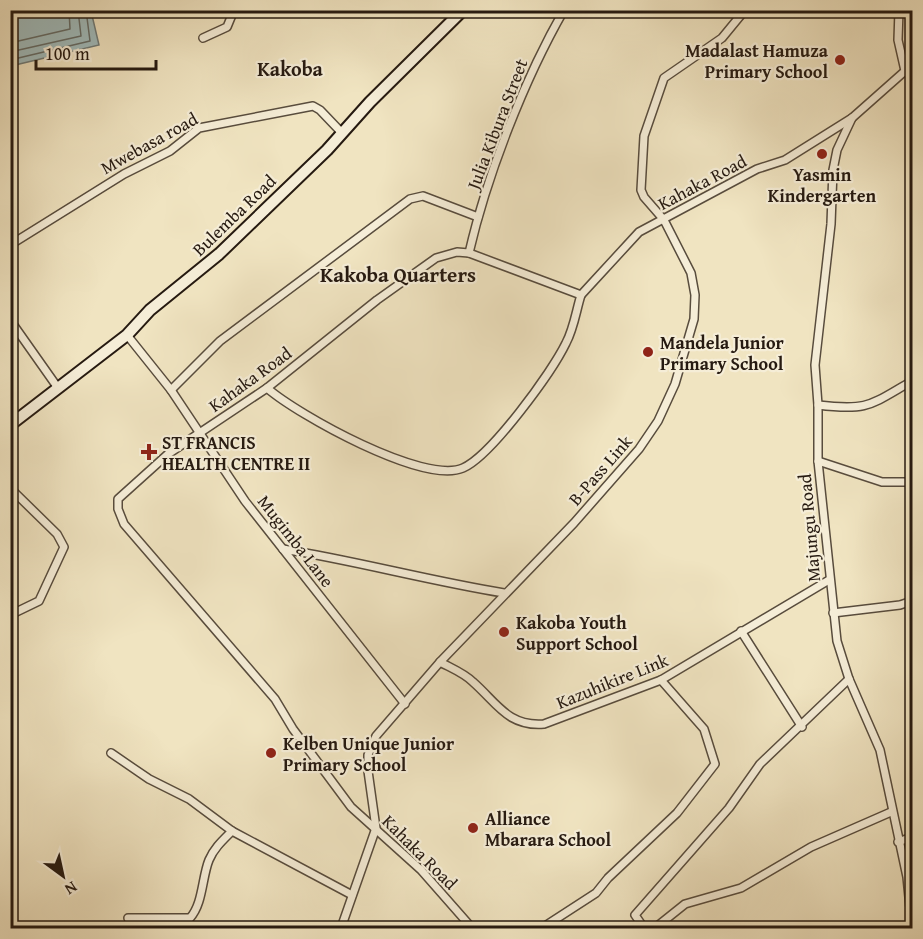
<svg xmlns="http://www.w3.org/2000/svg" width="923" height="939" font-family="'Gentium Book Plus',serif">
  <rect width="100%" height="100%" fill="#f0e4c1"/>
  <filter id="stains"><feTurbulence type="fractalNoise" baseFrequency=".00333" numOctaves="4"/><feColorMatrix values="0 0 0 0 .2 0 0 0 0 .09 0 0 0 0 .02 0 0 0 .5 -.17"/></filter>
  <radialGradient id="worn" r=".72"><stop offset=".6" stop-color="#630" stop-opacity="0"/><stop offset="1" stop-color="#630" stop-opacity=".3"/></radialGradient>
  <!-- water -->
  <path fill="#a0bcbd" stroke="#6f7b78" stroke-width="1.5" d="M 10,11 L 91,11 L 99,45 L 11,66 Z"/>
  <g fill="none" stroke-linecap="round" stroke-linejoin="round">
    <!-- shore -->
    <g stroke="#636b67" stroke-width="1.5">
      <path d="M 10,43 L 70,29 L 69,10"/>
      <path d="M 10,52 L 81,36 L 78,10"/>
      <path d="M 10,60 L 90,41 L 86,10"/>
    </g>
    <defs>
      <g id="minor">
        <path d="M 899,10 L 898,40 L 905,71"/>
        <path d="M 203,38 L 227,27 L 234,10"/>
        <path d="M 852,118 L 837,150 L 833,170 L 831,224 L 815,365 L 818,405 L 818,461 L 837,641 L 849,679 L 880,750 L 907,877 L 912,928"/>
        <path d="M 10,245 L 124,174 L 170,151 L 199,128 L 313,106 L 320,110 L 342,133"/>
        <path d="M 469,253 C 487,175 524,80 564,10"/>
        <path d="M 10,320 L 58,388"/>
        <path d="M 127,335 L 171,390 L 245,501 L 405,704"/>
        <path d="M 267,388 C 298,415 424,485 463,468 C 491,456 552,372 566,343 C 574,328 576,311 581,295"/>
        <path d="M 171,390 L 220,341 L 410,199 L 423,196 L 478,217"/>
        <path d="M 818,405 C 869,411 870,405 912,381"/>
        <path d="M 818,461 L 882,482 L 912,482"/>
        <path d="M 10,488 L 57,534 L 64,547 L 39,601 L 10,615"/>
        <path d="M 283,549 C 357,561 430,581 504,593"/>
        <path d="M 833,613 L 900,605 L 912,601"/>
        <path d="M 741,631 L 802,727"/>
        <path d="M 440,662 C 451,668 464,673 473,682 C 497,703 508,727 544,724 L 661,680 L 829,580"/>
        <path d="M 111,753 L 149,779 L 189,799 L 232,831 L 352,895"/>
        <path d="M 898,842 L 912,837"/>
        <path d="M 128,918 L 190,918 C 203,904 202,877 209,860 C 214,848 223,840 232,831"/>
        <path d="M 341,928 L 376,828 L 368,771 L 368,755 L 376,736 L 440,662 L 574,523 L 639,449 L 658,421 L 675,384 L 694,319 L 695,295 L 691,273 L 664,220 L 644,197 L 641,190 L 644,136 L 664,78 L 722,38 L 745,10"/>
        <path d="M 472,928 L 421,870 L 351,807 L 293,729 L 275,699 L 124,524 L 118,509 L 118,499 L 168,454 L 267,388 L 377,300 L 436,258 L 457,252 L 469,253 L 581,295 L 639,232 L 757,169 L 785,160 L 852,118 L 905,71"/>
        <path d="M 542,928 L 596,893 L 608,878 L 677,813 L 715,764 L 704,729 L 661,680"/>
        <path d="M 644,928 L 635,915 L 729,808 L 760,764 L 849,679"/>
        <path d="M 655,928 L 685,904 L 741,888 L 811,847 L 891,812"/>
      </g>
      <path id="secondary" d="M 10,425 L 127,335 L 150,310 L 219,254 L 327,150 L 370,102 L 463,10"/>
    </defs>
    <!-- minor casing -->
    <use href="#minor" stroke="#584c3d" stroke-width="10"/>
    <!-- secondary casing -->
    <use href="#secondary" stroke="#261a11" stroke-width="14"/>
    <!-- minor -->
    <use href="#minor" stroke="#f5edd7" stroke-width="7"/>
    <!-- secondary -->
    <use href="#secondary" stroke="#f5edd7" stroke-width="10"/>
  </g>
  <!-- markers -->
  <g fill="#8f2418" stroke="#f5edd7" stroke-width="2">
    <circle cx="840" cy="60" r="6"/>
    <circle cx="822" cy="154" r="6"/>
    <circle cx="648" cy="352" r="6"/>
    <path d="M146 443h6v6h6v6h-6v6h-6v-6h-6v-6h6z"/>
    <circle cx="504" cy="632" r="6"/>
    <circle cx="271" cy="753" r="6"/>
    <circle cx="473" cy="828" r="6"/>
  </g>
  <g text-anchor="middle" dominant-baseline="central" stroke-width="4.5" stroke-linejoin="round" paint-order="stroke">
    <!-- poi labels -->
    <g font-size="18" font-weight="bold" fill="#261a11" stroke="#f5edd7" text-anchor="start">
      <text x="828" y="50" text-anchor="end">Madalast Hamuza<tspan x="828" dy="21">Primary School</tspan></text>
      <text x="822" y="174" text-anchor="middle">Yasmin<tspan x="822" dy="21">Kindergarten</tspan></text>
      <text x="660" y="342">Mandela Junior<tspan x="660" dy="21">Primary School</tspan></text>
      <text x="162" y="442">ST FRANCIS<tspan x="162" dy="21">HEALTH CENTRE II</tspan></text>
      <text x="516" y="622">Kakoba Youth<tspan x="516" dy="21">Support School</tspan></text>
      <text x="283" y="743">Kelben Unique Junior<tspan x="283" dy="21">Primary School</tspan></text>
      <text x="485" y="818">Alliance<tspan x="485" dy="21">Mbarara School</tspan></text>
    </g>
    <!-- street labels -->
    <g font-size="18" fill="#261a11" stroke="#f5edd7">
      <text transform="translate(497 124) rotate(-69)">Julia Kibura Street</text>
      <text transform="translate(149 143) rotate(-29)">Mwebasa road</text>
      <text transform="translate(702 182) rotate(-28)">Kahaka Road</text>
      <text transform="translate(234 215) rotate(-44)">Bulemba Road</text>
      <text transform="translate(250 379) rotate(-36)">Kahaka Road</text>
      <text transform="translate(600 470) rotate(-49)">B-Pass Link</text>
      <text transform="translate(809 528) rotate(-95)">Majungu Road</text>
      <text transform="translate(296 541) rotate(52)">Mugimba Lane</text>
      <text transform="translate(612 681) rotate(-22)">Kazuhikire Link</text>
      <text transform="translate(420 852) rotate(45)">Kahaka Road</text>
    </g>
    <!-- neighbourhood labels -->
    <g font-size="20" font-weight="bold" fill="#261a11" stroke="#f5edd7">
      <text x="290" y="68">Kakoba</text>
    </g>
    <!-- quarter labels -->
    <g font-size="21" font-weight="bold" fill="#261a11" stroke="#f5edd7">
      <text x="398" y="274">Kakoba Quarters</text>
    </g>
  </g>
  <!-- margin -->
  <rect width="923" height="939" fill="none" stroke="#f0e4c1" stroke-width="36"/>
  <rect x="12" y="12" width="899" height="915" fill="none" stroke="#261a11" stroke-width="3"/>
  <rect x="18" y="18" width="887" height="903" fill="none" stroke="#261a11" stroke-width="1.5"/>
  <!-- north arrow -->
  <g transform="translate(63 876) rotate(147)" stroke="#f5edd7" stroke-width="4.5" paint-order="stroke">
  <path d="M0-4.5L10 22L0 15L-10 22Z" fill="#261a11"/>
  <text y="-9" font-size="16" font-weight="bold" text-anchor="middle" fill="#261a11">N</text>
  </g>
  <!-- scale -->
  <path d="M36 60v9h120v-9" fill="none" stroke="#261a11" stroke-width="3"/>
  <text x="45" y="60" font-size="18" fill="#261a11" stroke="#f5edd7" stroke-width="4.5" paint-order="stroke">100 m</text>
  <rect width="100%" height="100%" filter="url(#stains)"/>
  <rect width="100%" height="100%" fill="url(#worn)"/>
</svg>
